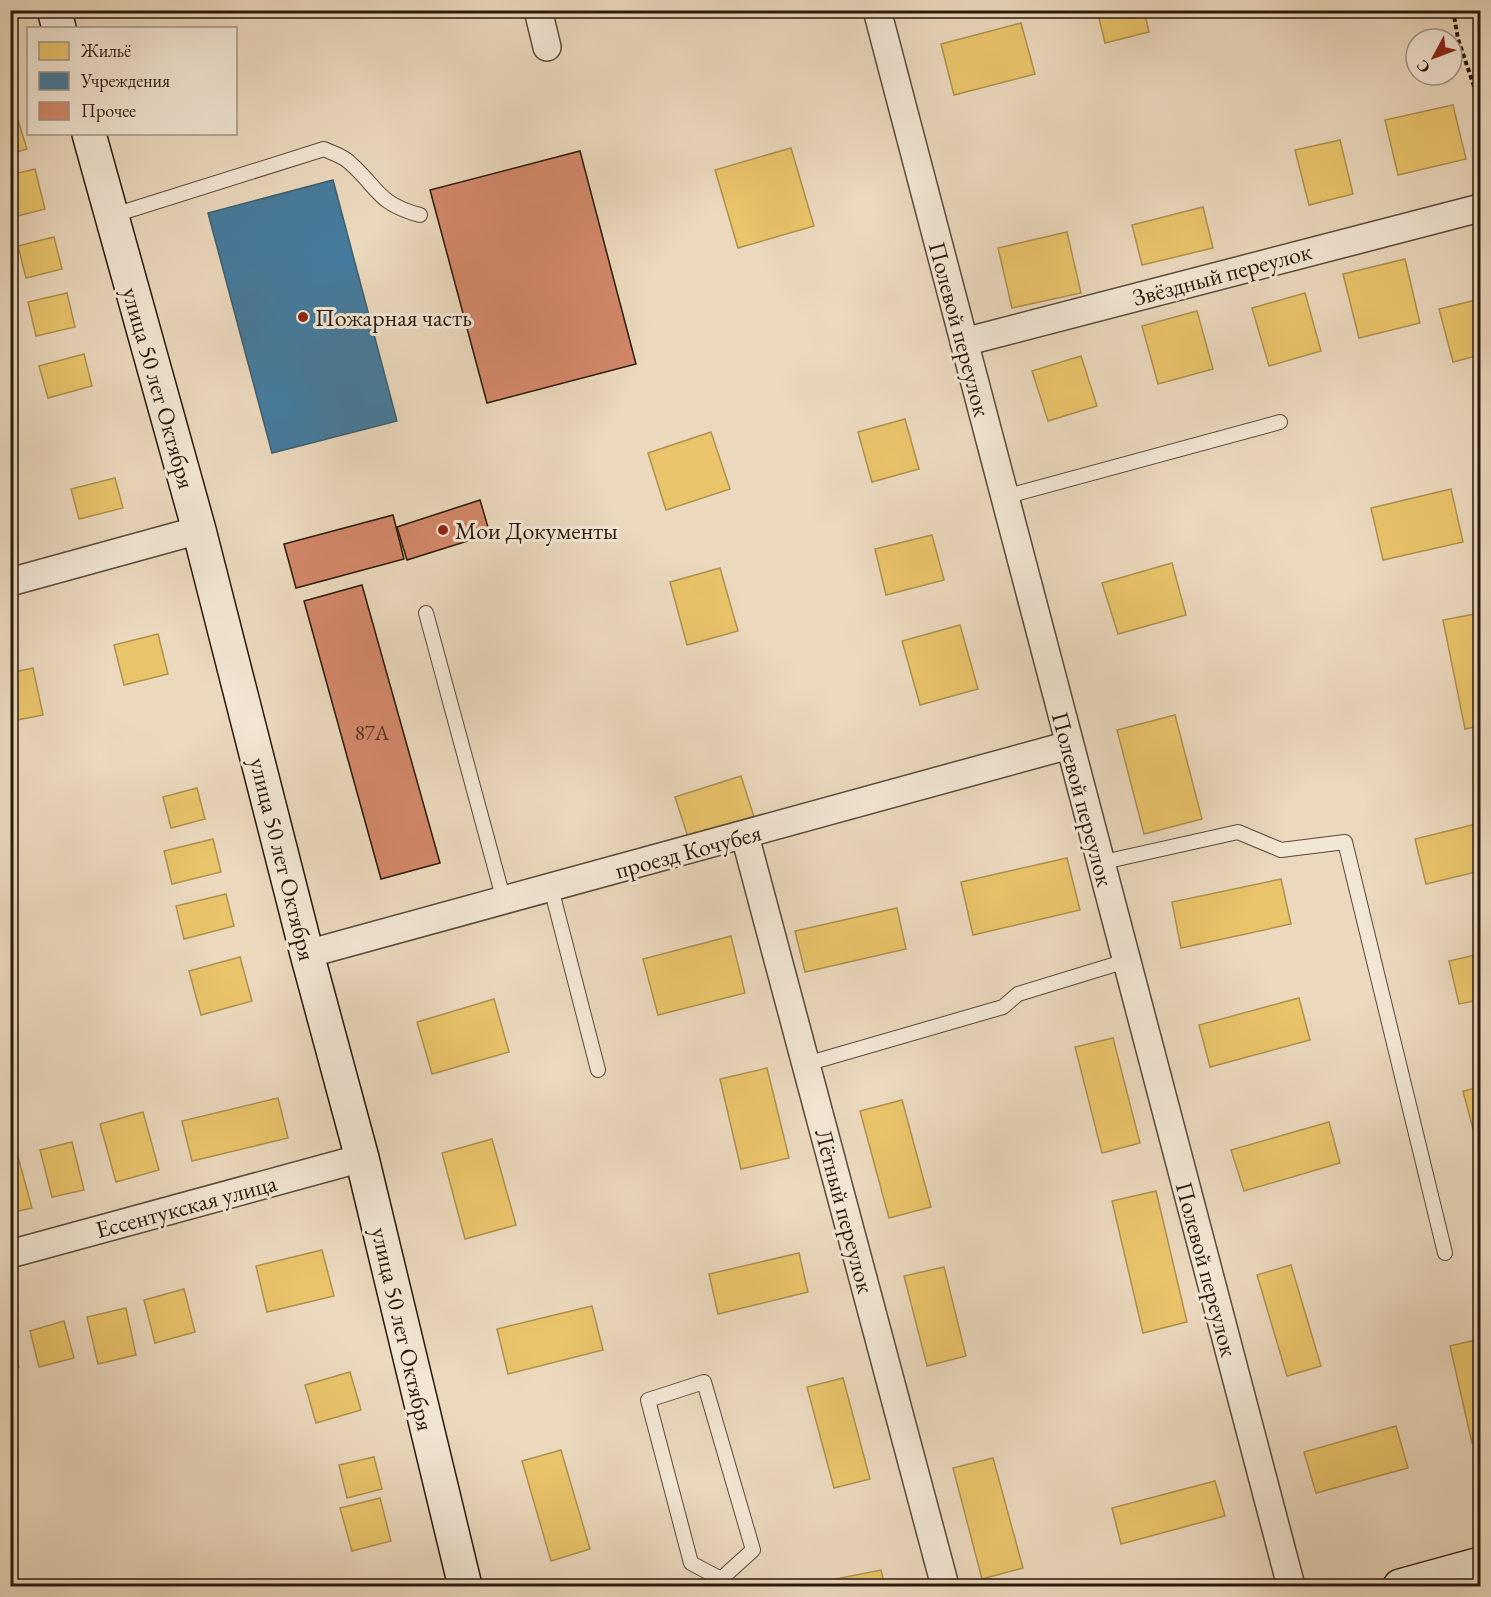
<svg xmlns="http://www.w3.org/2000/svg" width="1491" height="1597" font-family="'EB Garamond',serif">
  <rect width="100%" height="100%" fill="#ebd8bd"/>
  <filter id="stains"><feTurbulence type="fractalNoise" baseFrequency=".00333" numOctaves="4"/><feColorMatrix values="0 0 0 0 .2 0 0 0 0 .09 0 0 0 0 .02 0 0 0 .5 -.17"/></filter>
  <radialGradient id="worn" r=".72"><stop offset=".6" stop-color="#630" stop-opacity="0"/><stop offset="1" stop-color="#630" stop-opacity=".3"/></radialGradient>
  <!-- homes -->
  <g fill="#e9c46a" stroke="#af914e" stroke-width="1.5">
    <path d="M 1097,10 L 1144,10 L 1149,32 L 1105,43 Z"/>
    <path d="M 1021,23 L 1035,74 L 954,95 L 941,44 Z"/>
    <path d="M 1453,105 L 1466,159 L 1398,175 L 1385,120 Z"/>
    <path d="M 15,111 L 27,149 L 10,154 L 10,112 Z"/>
    <path d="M 1340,140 L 1353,194 L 1309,205 L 1295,150 Z"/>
    <path d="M 791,148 L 814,226 L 738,248 L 715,170 Z"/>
    <path d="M 35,169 L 45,209 L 10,218 L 10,175 Z"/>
    <path d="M 1203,207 L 1213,248 L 1142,265 L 1132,225 Z"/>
    <path d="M 1067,232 L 1081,293 L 1012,308 L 998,248 Z"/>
    <path d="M 54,237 L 62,269 L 26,278 L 18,246 Z"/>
    <path d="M 1405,259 L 1420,323 L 1359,338 L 1343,274 Z"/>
    <path d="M 67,293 L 75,327 L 36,336 L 28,302 Z"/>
    <path d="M 1305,293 L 1321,351 L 1269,366 L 1252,308 Z"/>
    <path d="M 1480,299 L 1480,355 L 1453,362 L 1439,309 Z"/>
    <path d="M 1197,311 L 1213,369 L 1158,384 L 1142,326 Z"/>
    <path d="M 84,354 L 92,386 L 48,398 L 39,366 Z"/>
    <path d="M 1081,356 L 1097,406 L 1048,421 L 1032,371 Z"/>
    <path d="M 905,419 L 919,469 L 872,482 L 858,432 Z"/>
    <path d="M 711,432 L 730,489 L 666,510 L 648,453 Z"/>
    <path d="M 115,478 L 123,508 L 79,519 L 71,489 Z"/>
    <path d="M 1451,489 L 1463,542 L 1383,560 L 1371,508 Z"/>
    <path d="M 932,535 L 944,580 L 886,595 L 875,549 Z"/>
    <path d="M 1172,563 L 1186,615 L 1118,634 L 1102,583 Z"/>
    <path d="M 720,568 L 738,631 L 687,645 L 670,582 Z"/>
    <path d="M 1480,613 L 1480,726 L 1465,729 L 1443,620 Z"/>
    <path d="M 960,625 L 978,689 L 920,705 L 902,641 Z"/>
    <path d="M 158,634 L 168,674 L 124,685 L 114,645 Z"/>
    <path d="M 33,668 L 43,715 L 12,721 L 10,673 Z"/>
    <path d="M 1175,715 L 1202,819 L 1144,834 L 1117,730 Z"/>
    <path d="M 741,776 L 754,817 L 688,837 L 675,797 Z"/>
    <path d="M 197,788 L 205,819 L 171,828 L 163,797 Z"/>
    <path d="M 1480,823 L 1480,871 L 1426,884 L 1415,839 Z"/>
    <path d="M 213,839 L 221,872 L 172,884 L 164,851 Z"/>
    <path d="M 1067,858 L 1080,910 L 973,935 L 961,882 Z"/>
    <path d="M 1281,879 L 1291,924 L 1181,948 L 1172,902 Z"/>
    <path d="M 226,894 L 234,926 L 184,939 L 176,906 Z"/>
    <path d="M 897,908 L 906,949 L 805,972 L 795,931 Z"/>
    <path d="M 731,936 L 745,993 L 658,1015 L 643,959 Z"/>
    <path d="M 1480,954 L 1480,1000 L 1459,1004 L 1449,961 Z"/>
    <path d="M 240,957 L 252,1001 L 201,1015 L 189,971 Z"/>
    <path d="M 1299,998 L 1310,1040 L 1210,1067 L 1199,1025 Z"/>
    <path d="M 494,999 L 509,1052 L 432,1074 L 417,1022 Z"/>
    <path d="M 1113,1038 L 1140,1143 L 1102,1153 L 1075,1047 Z"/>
    <path d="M 767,1068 L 789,1158 L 741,1169 L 720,1079 Z"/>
    <path d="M 1480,1087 L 1480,1132 L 1474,1133 L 1463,1091 Z"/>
    <path d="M 278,1098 L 288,1138 L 192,1161 L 182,1121 Z"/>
    <path d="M 902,1100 L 931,1207 L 889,1218 L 860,1111 Z"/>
    <path d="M 143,1112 L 159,1170 L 116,1182 L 100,1124 Z"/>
    <path d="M 1329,1122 L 1340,1163 L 1244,1191 L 1231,1150 Z"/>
    <path d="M 492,1139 L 516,1225 L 465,1239 L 442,1153 Z"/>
    <path d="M 72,1142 L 84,1190 L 52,1197 L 40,1150 Z"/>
    <path d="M 18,1157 L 32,1208 L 10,1213 L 10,1159 Z"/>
    <path d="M 1156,1191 L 1187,1322 L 1143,1333 L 1112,1201 Z"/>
    <path d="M 322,1250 L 334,1296 L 267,1312 L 256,1266 Z"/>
    <path d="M 799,1253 L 808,1292 L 718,1314 L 709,1274 Z"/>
    <path d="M 1291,1265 L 1321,1366 L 1287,1376 L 1257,1275 Z"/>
    <path d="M 944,1267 L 966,1356 L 927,1366 L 904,1276 Z"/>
    <path d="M 184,1289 L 195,1332 L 155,1343 L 144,1300 Z"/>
    <path d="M 592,1306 L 603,1350 L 508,1374 L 497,1329 Z"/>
    <path d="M 126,1308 L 136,1355 L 98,1364 L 87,1317 Z"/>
    <path d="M 64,1321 L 74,1358 L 39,1367 L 30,1331 Z"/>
    <path d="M 10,1337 L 19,1367 L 10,1370 Z"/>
    <path d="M 1480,1339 L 1480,1441 L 1472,1443 L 1450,1346 Z"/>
    <path d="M 350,1372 L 361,1410 L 316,1423 L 305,1385 Z"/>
    <path d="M 843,1378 L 870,1479 L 834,1488 L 807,1387 Z"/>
    <path d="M 1396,1426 L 1408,1468 L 1316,1493 L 1304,1452 Z"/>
    <path d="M 561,1450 L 590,1549 L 551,1561 L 522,1461 Z"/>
    <path d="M 374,1457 L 382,1489 L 347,1498 L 339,1465 Z"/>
    <path d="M 993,1458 L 1023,1568 L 982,1579 L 953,1468 Z"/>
    <path d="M 1215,1481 L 1225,1516 L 1121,1544 L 1112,1508 Z"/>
    <path d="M 380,1498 L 391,1541 L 352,1551 L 340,1508 Z"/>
    <path d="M 881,1570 L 885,1586 L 800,1586 Z"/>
  </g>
  <!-- public -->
  <path fill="#457b9d" stroke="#3d5e71" stroke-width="1.5" d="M 333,180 L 397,421 L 272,453 L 208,213 Z"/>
  <!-- building -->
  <g fill="#d28769" stroke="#291a0b" stroke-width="1.5">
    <path d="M 580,151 L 636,364 L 487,403 L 430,190 Z"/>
    <path d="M 480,500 L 490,534 L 407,560 L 397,527 Z"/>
    <path d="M 393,515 L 404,559 L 296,588 L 284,544 Z"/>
    <path d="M 362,585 L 440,863 L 381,879 L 304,601 Z"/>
  </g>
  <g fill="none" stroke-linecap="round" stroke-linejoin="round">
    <defs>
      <g id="service">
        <path d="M 111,216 L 324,149 C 332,153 343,156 349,162 C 379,188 376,203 420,215"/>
        <path d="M 1004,497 L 1280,422"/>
        <path d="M 426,613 L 504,901"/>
        <path d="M 1099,863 L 1238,832 L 1281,850 L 1345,842 L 1445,1253"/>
        <path d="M 551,888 L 598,1070"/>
        <path d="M 806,1064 L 1003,1007 L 1018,994 L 1126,961"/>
        <path d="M 721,1579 L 753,1550 L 704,1382 L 648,1400 L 691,1563 L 721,1579 L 723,1586"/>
      </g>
      <g id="minor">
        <path d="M 538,10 L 547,47"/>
        <path d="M 877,10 L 1291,1586"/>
        <path d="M 964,342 L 1480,208"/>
        <path d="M 10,582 L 199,530"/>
        <path d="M 745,836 L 945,1586"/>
        <path d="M 307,954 L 1069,745"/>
        <path d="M 10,1254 L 362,1158"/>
      </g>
      <g id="secondary">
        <path d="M 54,10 L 59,28"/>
        <path d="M 89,134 L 199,530 L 307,954 L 362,1158 L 465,1586"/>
        <path d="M 1400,1586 L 1480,1564"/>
      </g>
    </defs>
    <!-- service casing -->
    <use href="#service" stroke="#5a4a38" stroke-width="16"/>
    <!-- minor casing -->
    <use href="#minor" stroke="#5a4a38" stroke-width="30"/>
    <!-- secondary casing -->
    <use href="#secondary" stroke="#291a0b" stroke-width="36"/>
    <!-- path -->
    <path stroke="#291a0b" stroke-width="4" stroke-dasharray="4.5 3" stroke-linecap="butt" d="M 1453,10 L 1458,39 L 1480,104"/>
    <!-- service -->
    <use href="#service" stroke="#f2e6d4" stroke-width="14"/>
    <!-- minor -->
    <use href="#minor" stroke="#f2e6d4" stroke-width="27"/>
    <!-- secondary -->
    <use href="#secondary" stroke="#f2e6d4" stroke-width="33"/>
  </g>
  <!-- markers -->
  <g fill="#8f2418" stroke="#f2e6d4" stroke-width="2">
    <circle cx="303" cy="317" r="6"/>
    <circle cx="443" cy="530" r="6"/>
  </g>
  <g text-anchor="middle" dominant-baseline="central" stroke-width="6" stroke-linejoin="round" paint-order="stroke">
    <!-- number labels -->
    <g font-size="21" fill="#533522">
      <text x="372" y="732">87А</text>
    </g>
    <!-- street labels -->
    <g font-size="24" fill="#291a0b" stroke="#f2e6d4">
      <text transform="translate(1222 274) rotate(-15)">Звёздный переулок</text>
      <text transform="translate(960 329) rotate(75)">Полевой переулок</text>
      <text transform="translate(159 388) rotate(74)">улица 50 лет Октября</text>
      <text transform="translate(1083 799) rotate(75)">Полевой переулок</text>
      <text transform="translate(688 851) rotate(-15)">проезд Кочубея</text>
      <text transform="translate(283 859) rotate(76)">улица 50 лет Октября</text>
      <text transform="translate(186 1206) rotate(-15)">Ессентукская улица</text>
      <text transform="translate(845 1211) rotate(75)">Лётный переулок</text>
      <text transform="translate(1207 1269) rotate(75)">Полевой переулок</text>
      <text transform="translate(403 1329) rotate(77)">улица 50 лет Октября</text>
    </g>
    <!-- poi labels -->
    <g font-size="24" fill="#291a0b" stroke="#f2e6d4" text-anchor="start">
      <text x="315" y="317">Пожарная часть</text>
      <text x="455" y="530">Мои Документы</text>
    </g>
  </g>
  <!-- margin -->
  <rect width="1491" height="1597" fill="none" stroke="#ebd8bd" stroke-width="36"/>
  <rect x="12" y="12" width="1467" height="1573" fill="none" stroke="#291a0b" stroke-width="3"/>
  <rect x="18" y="18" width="1455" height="1561" fill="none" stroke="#291a0b" stroke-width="1.5"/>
  <!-- legend -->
  <rect x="27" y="27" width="210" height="108" fill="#f2e6d4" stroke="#a29484" stroke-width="1.5"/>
  <rect x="39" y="42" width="30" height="18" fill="#e9c46a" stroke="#a29484" stroke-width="1.5"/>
  <text x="81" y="57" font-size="18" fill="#291a0b">Жильё</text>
  <rect x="39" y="72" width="30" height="18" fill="#457b9d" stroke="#a29484" stroke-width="1.5"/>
  <text x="81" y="87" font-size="18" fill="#291a0b">Учреждения</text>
  <rect x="39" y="102" width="30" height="18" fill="#d28769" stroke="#a29484" stroke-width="1.5"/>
  <text x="81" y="117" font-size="18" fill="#291a0b">Прочее</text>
  <!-- north arrow -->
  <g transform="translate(1434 57) rotate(229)"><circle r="28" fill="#f2e6d4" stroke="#a29484" stroke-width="1.5"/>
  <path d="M0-4.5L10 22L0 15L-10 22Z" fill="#8f2418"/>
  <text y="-9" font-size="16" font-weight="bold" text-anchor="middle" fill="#291a0b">С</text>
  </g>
  <rect width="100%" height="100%" filter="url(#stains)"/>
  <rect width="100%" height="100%" fill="url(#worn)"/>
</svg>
